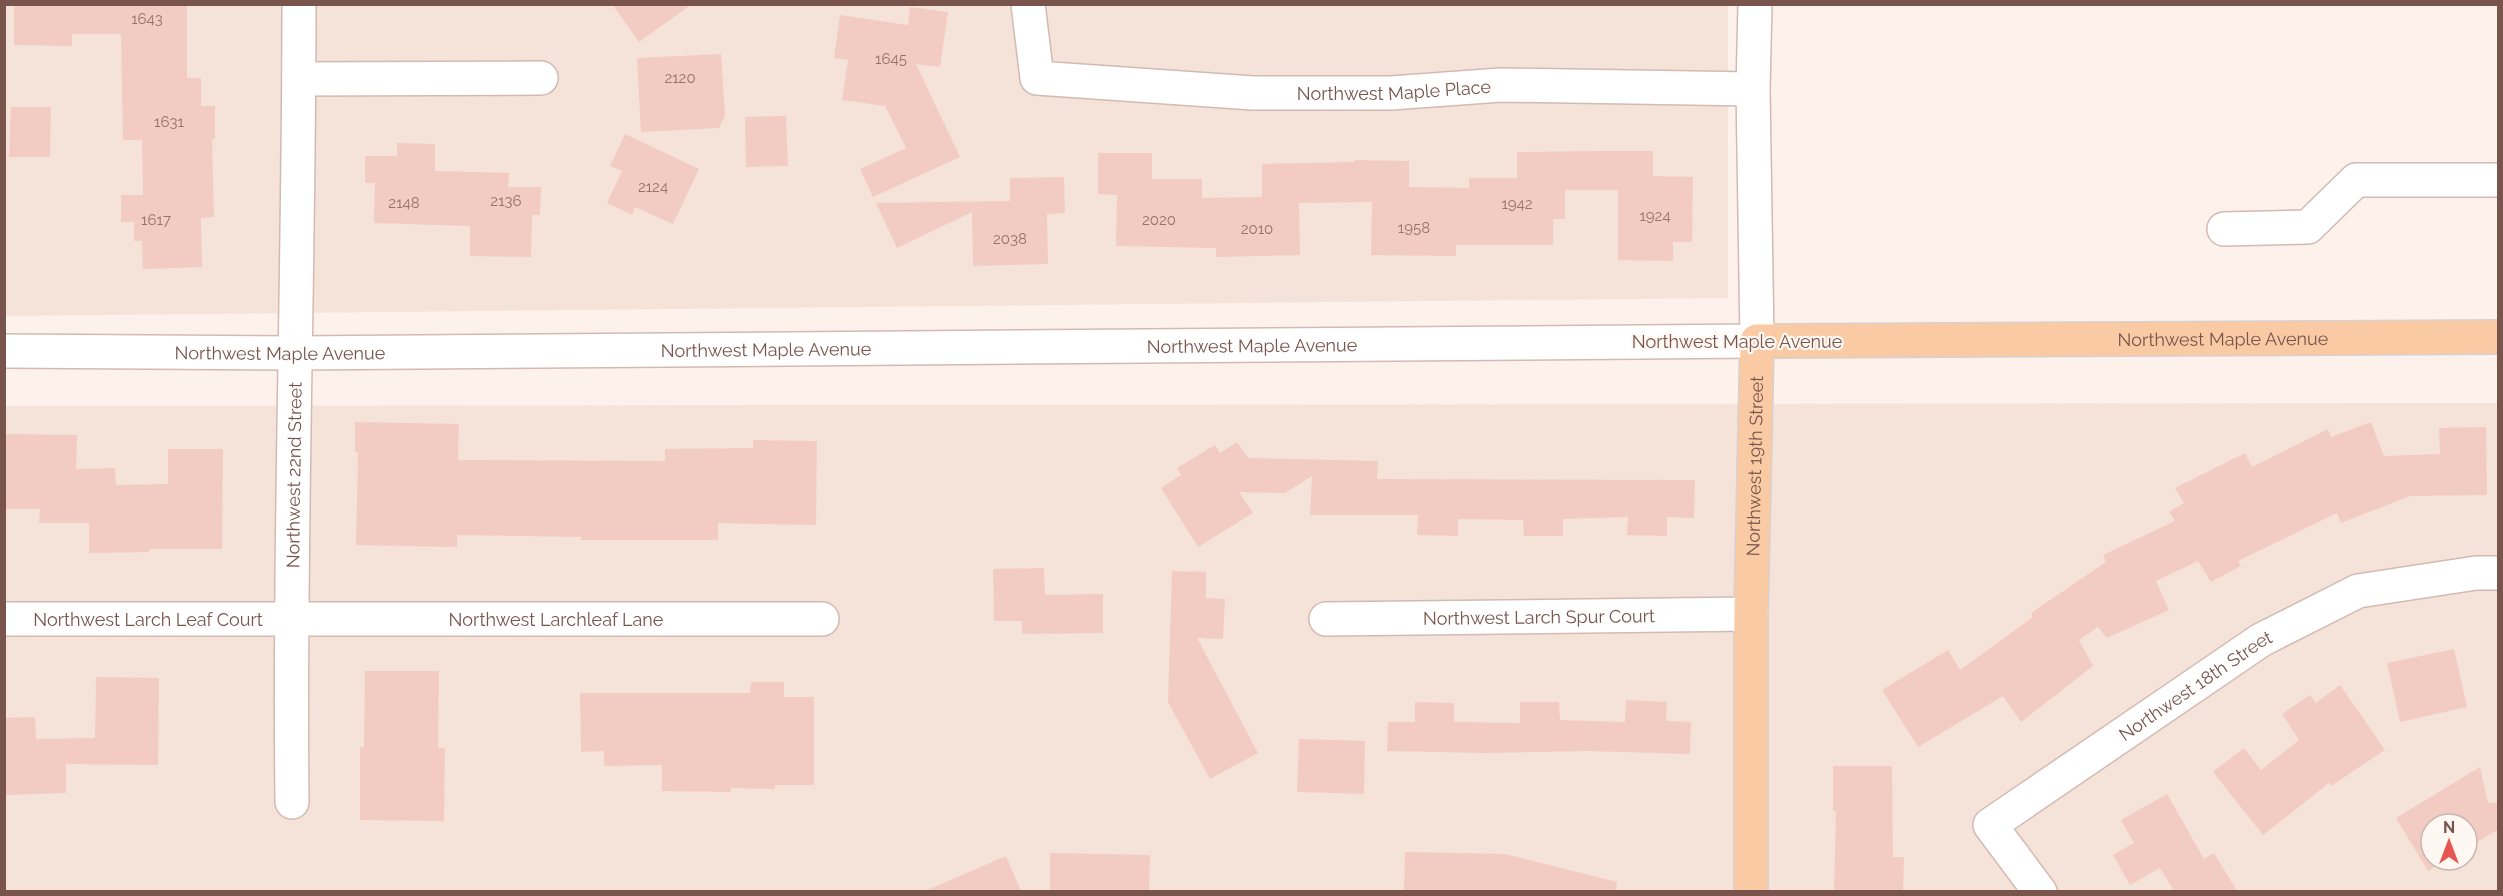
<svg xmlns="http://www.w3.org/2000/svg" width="2503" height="896" font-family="Raleway,sans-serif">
  <rect width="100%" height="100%" fill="#fdf2eb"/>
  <!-- residential -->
  <g fill="#f5e3d9" fill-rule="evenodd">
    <path d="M 4,5 L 1728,5 L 1728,298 L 5,316 Z"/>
    <path d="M 2498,403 L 2498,891 L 5,891 L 4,406 ZM 2431,824 L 2467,824 L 2467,860 L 2431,860 Z"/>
  </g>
  <!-- building -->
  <g fill="#f2ccc2">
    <path d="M 14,4 L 187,4 L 187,78 L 201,78 L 201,106 L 215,106 L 215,139 L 212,139 L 214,217 L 201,218 L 202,267 L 143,269 L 142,241 L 134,241 L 134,222 L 121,222 L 121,195 L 143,195 L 142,140 L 123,140 L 121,34 L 72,34 L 72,46 L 14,45 Z"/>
    <path d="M 612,4 L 692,4 L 639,42 Z"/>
    <path d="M 910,7 L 948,12 L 940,67 L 916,64 L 960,157 L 873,197 L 860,169 L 906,148 L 885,106 L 842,100 L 848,60 L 834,58 L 840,15 L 908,25 Z"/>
    <path d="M 721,54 L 725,115 L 719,128 L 641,132 L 637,58 Z"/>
    <path d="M 11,107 L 51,107 L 50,157 L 9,157 Z"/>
    <path d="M 786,116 L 788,166 L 746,167 L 745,117 Z"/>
    <path d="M 625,134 L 699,169 L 673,224 L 635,207 L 632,215 L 607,203 L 622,171 L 610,166 Z"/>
    <path d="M 397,143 L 435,144 L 435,171 L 509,173 L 508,187 L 541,187 L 540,215 L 532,215 L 531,257 L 470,256 L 470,226 L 374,223 L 375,183 L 365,183 L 365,156 L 397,156 Z"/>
    <path d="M 1598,151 L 1653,151 L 1653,176 L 1693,177 L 1692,242 L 1673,242 L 1673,261 L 1618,260 L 1618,190 L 1565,190 L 1565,219 L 1553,219 L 1553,245 L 1456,245 L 1456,256 L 1371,255 L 1372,202 L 1299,203 L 1300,255 L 1216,257 L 1216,248 L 1116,246 L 1117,195 L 1098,194 L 1098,153 L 1152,153 L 1152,179 L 1202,179 L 1202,198 L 1262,197 L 1262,164 L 1355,162 L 1355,160 L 1409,161 L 1409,187 L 1469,188 L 1469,178 L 1517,178 L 1517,152 Z"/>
    <path d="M 1064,177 L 1065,213 L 1047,214 L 1048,264 L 973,266 L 972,212 L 897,248 L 876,203 L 1010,201 L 1010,178 Z"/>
    <path d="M 355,422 L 459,424 L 458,460 L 665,461 L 665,449 L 753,448 L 753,440 L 817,441 L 816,525 L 718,523 L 718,540 L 581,540 L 581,537 L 457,535 L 457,547 L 356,545 L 358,452 L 355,452 Z"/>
    <path d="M 2371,422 L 2384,456 L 2440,454 L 2439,428 L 2486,427 L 2487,495 L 2410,496 L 2341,523 L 2337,513 L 2238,561 L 2241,566 L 2211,582 L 2198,561 L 2156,581 L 2169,610 L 2107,638 L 2098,627 L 2079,640 L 2093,666 L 2021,722 L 2003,696 L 1918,747 L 1882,690 L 1948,650 L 1960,670 L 2033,617 L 2031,613 L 2106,562 L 2103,555 L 2175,521 L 2169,512 L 2184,503 L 2175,488 L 2245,453 L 2252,467 L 2328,429 L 2331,437 Z"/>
    <path d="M 4,434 L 77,435 L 76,469 L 115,468 L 116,485 L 168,484 L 168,449 L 223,449 L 222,549 L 149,549 L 149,552 L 89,553 L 89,523 L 39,523 L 40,509 L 4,509 Z"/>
    <path d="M 1237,442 L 1248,458 L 1378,461 L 1377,479 L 1695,480 L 1694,518 L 1667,517 L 1667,536 L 1627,535 L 1628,517 L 1563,519 L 1563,536 L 1524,536 L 1523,520 L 1458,519 L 1458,536 L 1417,535 L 1418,515 L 1310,515 L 1312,476 L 1285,493 L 1239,492 L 1253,513 L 1198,547 L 1161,488 L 1181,475 L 1177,468 L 1215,445 L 1220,453 Z"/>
    <path d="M 1044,568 L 1045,595 L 1103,594 L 1103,633 L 1022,634 L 1022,621 L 994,621 L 993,569 Z"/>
    <path d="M 1172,571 L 1206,572 L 1206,598 L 1225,599 L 1223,639 L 1197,638 L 1258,753 L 1210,779 L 1168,702 Z"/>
    <path d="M 2454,649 L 2467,707 L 2400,722 L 2387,663 Z"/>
    <path d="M 365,671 L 439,671 L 438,748 L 445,748 L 444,821 L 360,820 L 360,747 L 364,747 Z"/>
    <path d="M 96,677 L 159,678 L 158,765 L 66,764 L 66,793 L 4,795 L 4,718 L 35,717 L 36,739 L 95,738 Z"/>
    <path d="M 751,682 L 784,682 L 784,697 L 814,697 L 814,785 L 775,785 L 775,789 L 731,788 L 731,792 L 662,791 L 662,765 L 604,766 L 604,751 L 581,752 L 580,693 L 750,693 Z"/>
    <path d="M 2340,685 L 2385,750 L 2331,786 L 2329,783 L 2263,835 L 2213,772 L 2244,748 L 2261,770 L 2299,740 L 2282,714 L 2310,695 L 2316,703 Z"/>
    <path d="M 1626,700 L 1667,702 L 1666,721 L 1691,722 L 1690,754 L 1587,751 L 1484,753 L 1387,751 L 1388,722 L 1415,722 L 1415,702 L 1454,703 L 1454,722 L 1520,723 L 1520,702 L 1559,702 L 1560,720 L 1625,722 Z"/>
    <path d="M 1299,739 L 1365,741 L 1364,794 L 1297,792 Z"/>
    <path d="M 1833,766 L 1892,766 L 1893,857 L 1904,857 L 1903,891 L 1834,891 L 1836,811 L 1833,811 Z"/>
    <path d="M 2480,767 L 2488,803 L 2499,802 L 2499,829 L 2467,848 L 2467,824 L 2431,824 L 2431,860 L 2447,860 L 2428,871 L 2396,818 Z"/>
    <path d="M 2167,794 L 2204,859 L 2214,853 L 2237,891 L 2174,891 L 2160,868 L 2130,885 L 2113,855 L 2134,843 L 2121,820 Z"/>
    <path d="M 1405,852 L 1505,854 L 1617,882 L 1616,891 L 1404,891 Z"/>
    <path d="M 1050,853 L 1150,855 L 1149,891 L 1050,891 Z"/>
    <path d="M 1006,856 L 1021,891 L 925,891 Z"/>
  </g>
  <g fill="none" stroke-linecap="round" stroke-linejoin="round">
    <defs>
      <g id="minor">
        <path id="s1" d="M 1028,4 L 1037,78 L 1253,93 L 1391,93 L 1501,85 L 1753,89"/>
        <path d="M 299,79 L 541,78"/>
        <path d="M 2224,229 L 2308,227 L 2356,180 L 2498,180"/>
        <path id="s2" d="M 4,351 L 296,353 L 1757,341 L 1753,89 L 1755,4"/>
        <path id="s3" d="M 4,619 L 822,619"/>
        <path id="s4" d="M 1326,619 L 1751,614"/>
        <path id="s5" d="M 292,802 C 289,536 299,270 299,4"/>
        <path id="s6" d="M 2040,892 L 1990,825 L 2261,640 L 2358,591 L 2476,573 L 2498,573"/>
      </g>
      <g id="major">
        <path id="s7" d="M 1751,892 L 1751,614 L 1757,341 L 2498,337"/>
      </g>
    </defs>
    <!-- minor casing -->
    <use href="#minor" stroke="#d2bab2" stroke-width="36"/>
    <!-- major casing -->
    <use href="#major" stroke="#d9cfcd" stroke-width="36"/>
    <!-- minor -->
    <use href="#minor" stroke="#fff" stroke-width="33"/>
    <!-- major -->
    <use href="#major" stroke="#facaa4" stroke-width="33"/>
  </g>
  <g text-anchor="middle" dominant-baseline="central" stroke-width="4.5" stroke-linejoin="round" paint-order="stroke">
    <!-- number labels -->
    <g font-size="15" fill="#97726a">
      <text x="147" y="19">1643</text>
      <text x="891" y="59">1645</text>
      <text x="680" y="78">2120</text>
      <text x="169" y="122">1631</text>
      <text x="653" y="187">2124</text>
      <text x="506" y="201">2136</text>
      <text x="404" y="203">2148</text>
      <text x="1517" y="204">1942</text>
      <text x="1655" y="216">1924</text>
      <text x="156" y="220">1617</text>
      <text x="1159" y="220">2020</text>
      <text x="1414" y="228">1958</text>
      <text x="1257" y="229">2010</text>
      <text x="1010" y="239">2038</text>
    </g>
    <!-- street labels -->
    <g font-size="18" fill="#79544d" stroke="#fff7f2">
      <text stroke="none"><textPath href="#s1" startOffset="432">Northwest Maple Place</textPath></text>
      <text stroke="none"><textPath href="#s7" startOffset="1017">Northwest Maple Avenue</textPath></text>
      <text x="1737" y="341">Northwest Maple Avenue</text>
      <text stroke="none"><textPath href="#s2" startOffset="1248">Northwest Maple Avenue</textPath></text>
      <text stroke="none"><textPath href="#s2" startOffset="762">Northwest Maple Avenue</textPath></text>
      <text stroke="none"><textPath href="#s2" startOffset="276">Northwest Maple Avenue</textPath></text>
      <text stroke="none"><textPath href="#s7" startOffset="426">Northwest 19th Street</textPath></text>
      <text stroke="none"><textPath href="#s5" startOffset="327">Northwest 22nd Street</textPath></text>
      <text stroke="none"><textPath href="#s4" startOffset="213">Northwest Larch Spur Court</textPath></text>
      <text stroke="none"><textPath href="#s3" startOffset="144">Northwest Larch Leaf Court</textPath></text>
      <text stroke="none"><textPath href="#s3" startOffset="552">Northwest Larchleaf Lane</textPath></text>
      <text stroke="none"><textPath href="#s6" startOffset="332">Northwest 18th Street</textPath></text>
    </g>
  </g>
  <!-- border -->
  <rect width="2503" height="896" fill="none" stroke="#79544d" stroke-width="12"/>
  <!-- north arrow -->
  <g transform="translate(2449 842)"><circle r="28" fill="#fff7f2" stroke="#c9b6b0" stroke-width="1.5"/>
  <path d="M0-4.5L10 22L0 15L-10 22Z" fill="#e65551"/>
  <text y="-9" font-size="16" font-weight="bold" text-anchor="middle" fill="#79544d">N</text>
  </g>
</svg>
